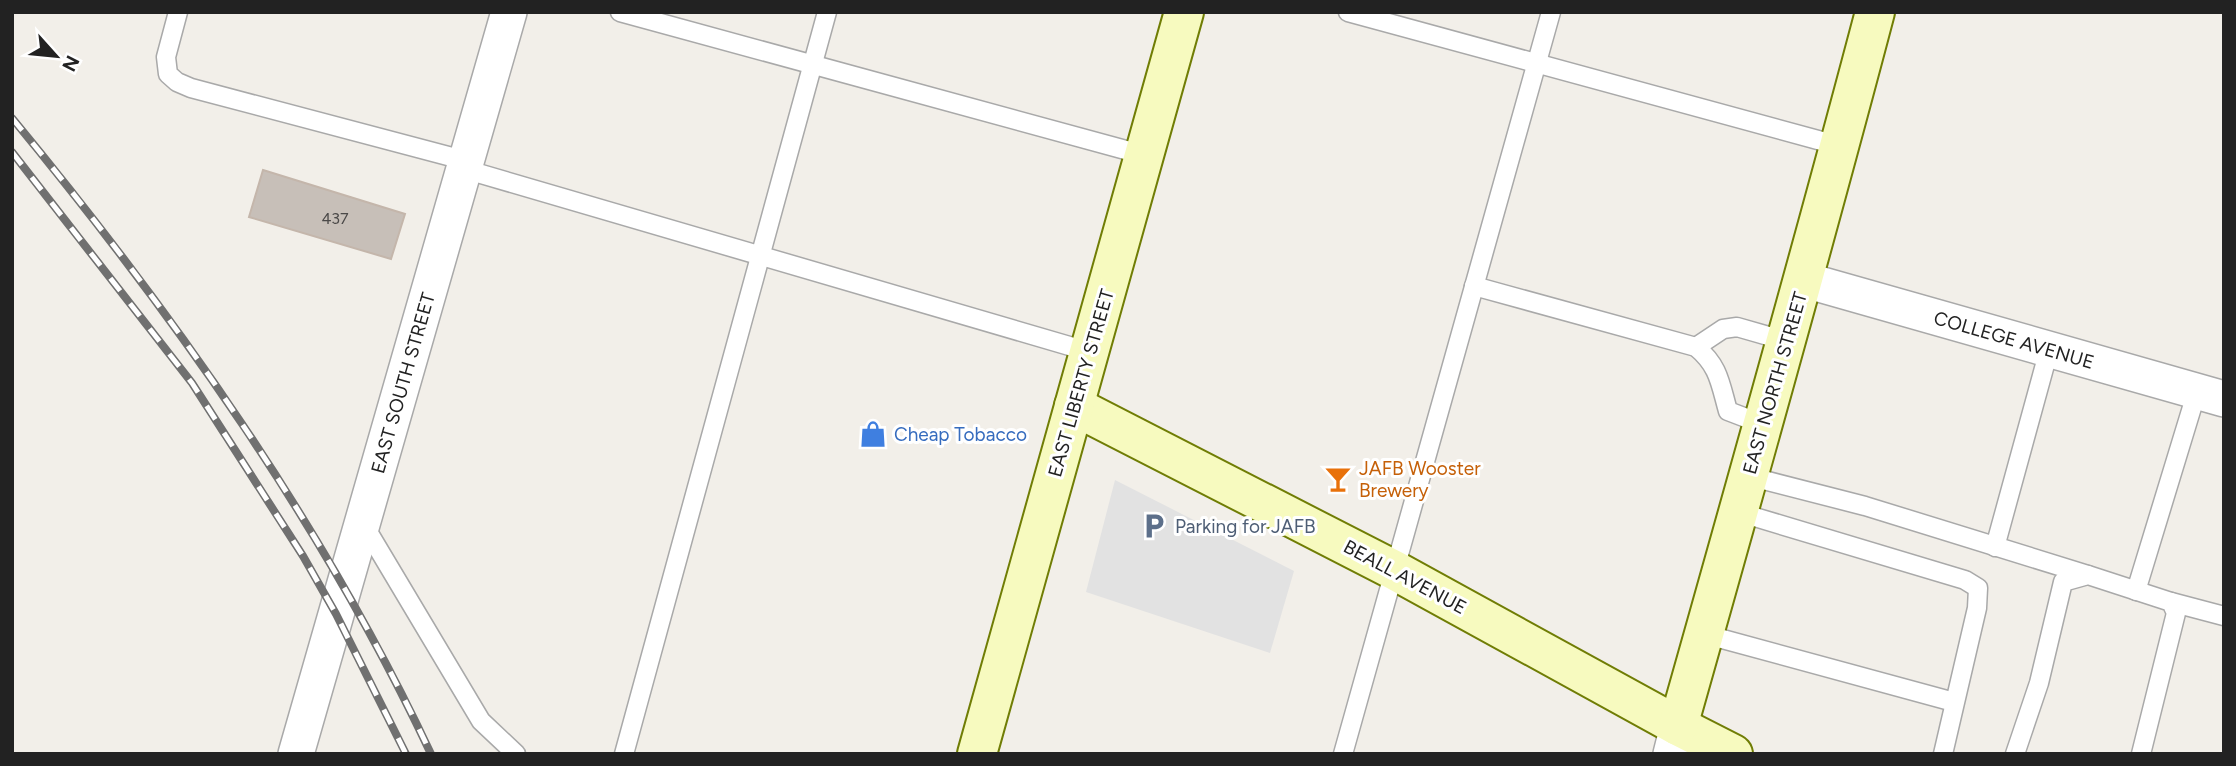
<svg xmlns="http://www.w3.org/2000/svg" width="2236" height="766" font-family="Figtree,sans-serif">
  <rect width="100%" height="100%" fill="#f2efe9"/>
  <!-- parking -->
  <path fill="#e2e2e2" d="M 1115,480 L 1294,571 L 1270,653 L 1086,592 Z"/>
  <!-- building -->
  <path fill="#c7bfb8" stroke="#c4b6ab" stroke-width="2" d="M 263,170 L 405,214 L 391,259 L 249,217 Z"/>
  <g fill="none" stroke-linecap="round" stroke-linejoin="round">
    <defs>
      <g id="lane">
        <path d="M 178,12 L 166,57 L 168,74 L 177,82 L 191,88 L 467,161"/>
        <path d="M 620,12 L 1144,155"/>
        <path d="M 1348,12 L 1840,146"/>
        <path d="M 464,169 L 1090,352"/>
        <path d="M 1474,286 L 1696,347 C 1719,366 1720,383 1728,411 L 1762,424"/>
        <path d="M 1696,347 L 1723,329 L 1737,327 L 1786,341"/>
        <path d="M 1748,476 L 1865,506 L 2088,575"/>
        <path d="M 1738,512 L 1965,580 L 1978,588 L 1977,608 L 1943,754"/>
        <path d="M 364,525 L 481,721 L 516,754"/>
        <path d="M 1995,547 L 2049,350"/>
        <path d="M 2136,591 L 2197,391"/>
        <path d="M 2171,602 L 2224,616"/>
        <path d="M 1704,634 L 1954,702"/>
        <path d="M 624,754 L 827,12"/>
        <path d="M 1343,754 L 1551,12"/>
        <path d="M 2015,754 L 2039,683 L 2063,582 L 2088,575 L 2171,602 L 2176,613 L 2141,754"/>
      </g>
      <g id="street">
        <path d="M 1805,280 L 2224,399"/>
        <path d="M 296,754 L 509,12"/>
        <path d="M 1671,754 L 1678,726"/>
      </g>
      <g id="secondary">
        <path d="M 1074,406 L 1394,570 L 1678,726 L 1733,754"/>
        <path d="M 1678,726 C 1745,489 1812,251 1875,12"/>
        <path d="M 977,754 L 1184,12"/>
      </g>
    </defs>
    <!-- lane casing -->
    <use href="#lane" stroke="#a9a9a9" stroke-width="21"/>
    <!-- street casing -->
    <use href="#street" stroke="#a9a9a9" stroke-width="38"/>
    <!-- secondary casing -->
    <use href="#secondary" stroke="#707d05" stroke-width="42"/>
    <!-- lane -->
    <use href="#lane" stroke="#fff" stroke-width="18"/>
    <!-- street -->
    <use href="#street" stroke="#fff" stroke-width="35"/>
    <!-- secondary -->
    <use href="#secondary" stroke="#f7fabf" stroke-width="38"/>
    <defs>
      <g id="rail">
        <path d="M 12,118 C 173,313 323,524 431,754"/>
        <path d="M 12,152 L 192,383 L 303,556 L 336,614 L 406,754"/>
      </g>
    </defs>
    <!-- rail casing -->
    <use href="#rail" stroke="#707070" stroke-width="8"/>
    <!-- rail -->
    <use href="#rail" stroke="#fff" stroke-width="5" stroke-dasharray="16" stroke-linecap="butt"/>
  </g>
  <!-- icons -->
  <defs>
    <symbol id="shop-bare" viewBox="-9 -9 18 18"><path d="M-5-2.5h2.3a2.7 3.5 0 0 1 5.4 0H5L5.5 6h-11ZM-1.5-2.5h3a1.5 2.3 0 0 0-3 0Z" fill="#3f7fe0" stroke="#fff" stroke-width="2.5" paint-order="stroke"/></symbol>
    <symbol id="bar-bare" viewBox="-9 -9 18 18"><path d="M-6-5H6L.8 .8V4.5H3.5V6h-7V4.5H-.8V.8Z" fill="#e8710a" stroke="#fff" stroke-width="2.5" paint-order="stroke"/></symbol>
    <symbol id="parking-bare" viewBox="-9 -9 18 18"><path d="M-3.5-5.5H1a3.5 3.5 0 0 1 0 7H-1V5.5H-3.5ZM-1-3.4V-.6H.8a1.4 1.4 0 0 0 0-2.8Z" fill="#5c6f8a" stroke="#fff" stroke-width="2.5" paint-order="stroke"/></symbol>
  </defs>
  <g fill-rule="evenodd">
    <use href="#shop-bare" x="854" y="415" width="38" height="38"/>
    <use href="#bar-bare" x="1319" y="460" width="38" height="38"/>
    <use href="#parking-bare" x="1135" y="507" width="38" height="38"/>
  </g>
  <g text-anchor="middle" dominant-baseline="central" stroke-width="6" stroke-linejoin="round" paint-order="stroke">
    <!-- number labels -->
    <g font-size="16" fill="#4b4948">
      <text x="335" y="218">437</text>
    </g>
    <!-- street labels -->
    <g font-size="19" fill="#222" stroke="#fff">
      <text transform="translate(2014 340) rotate(16)">COLLEGE AVENUE</text>
      <text transform="translate(403 383) rotate(-74)">EAST SOUTH STREET</text>
      <text transform="translate(1081 383) rotate(-74)">EAST LIBERTY STREET</text>
      <text transform="translate(1775 383) rotate(-74)">EAST NORTH STREET</text>
      <text transform="translate(1405 577) rotate(28)">BEALL AVENUE</text>
    </g>
    <!-- shop labels -->
    <g font-size="19" fill="#366cbe" stroke="#fff" text-anchor="start">
      <text x="894" y="434">Cheap Tobacco</text>
    </g>
    <!-- food labels -->
    <g font-size="19" fill="#c56008" stroke="#fff" text-anchor="start">
      <text x="1359" y="468">JAFB Wooster<tspan x="1359" dy="22">Brewery</tspan></text>
    </g>
    <!-- service labels -->
    <g font-size="19" fill="#4e5e75" stroke="#fff" text-anchor="start">
      <text x="1175" y="526">Parking for JAFB</text>
    </g>
  </g>
  <!-- border -->
  <rect width="2236" height="766" fill="none" stroke="#222222" stroke-width="28"/>
  <!-- north arrow -->
  <g transform="translate(56 56) rotate(117)" stroke="#ffffff" stroke-width="5" paint-order="stroke">
  <path d="M0-5L12 26L0 18L-12 26Z" fill="#222222"/>
  <text y="-10" font-size="19" font-weight="bold" text-anchor="middle" fill="#222222">N</text>
  </g>
</svg>
